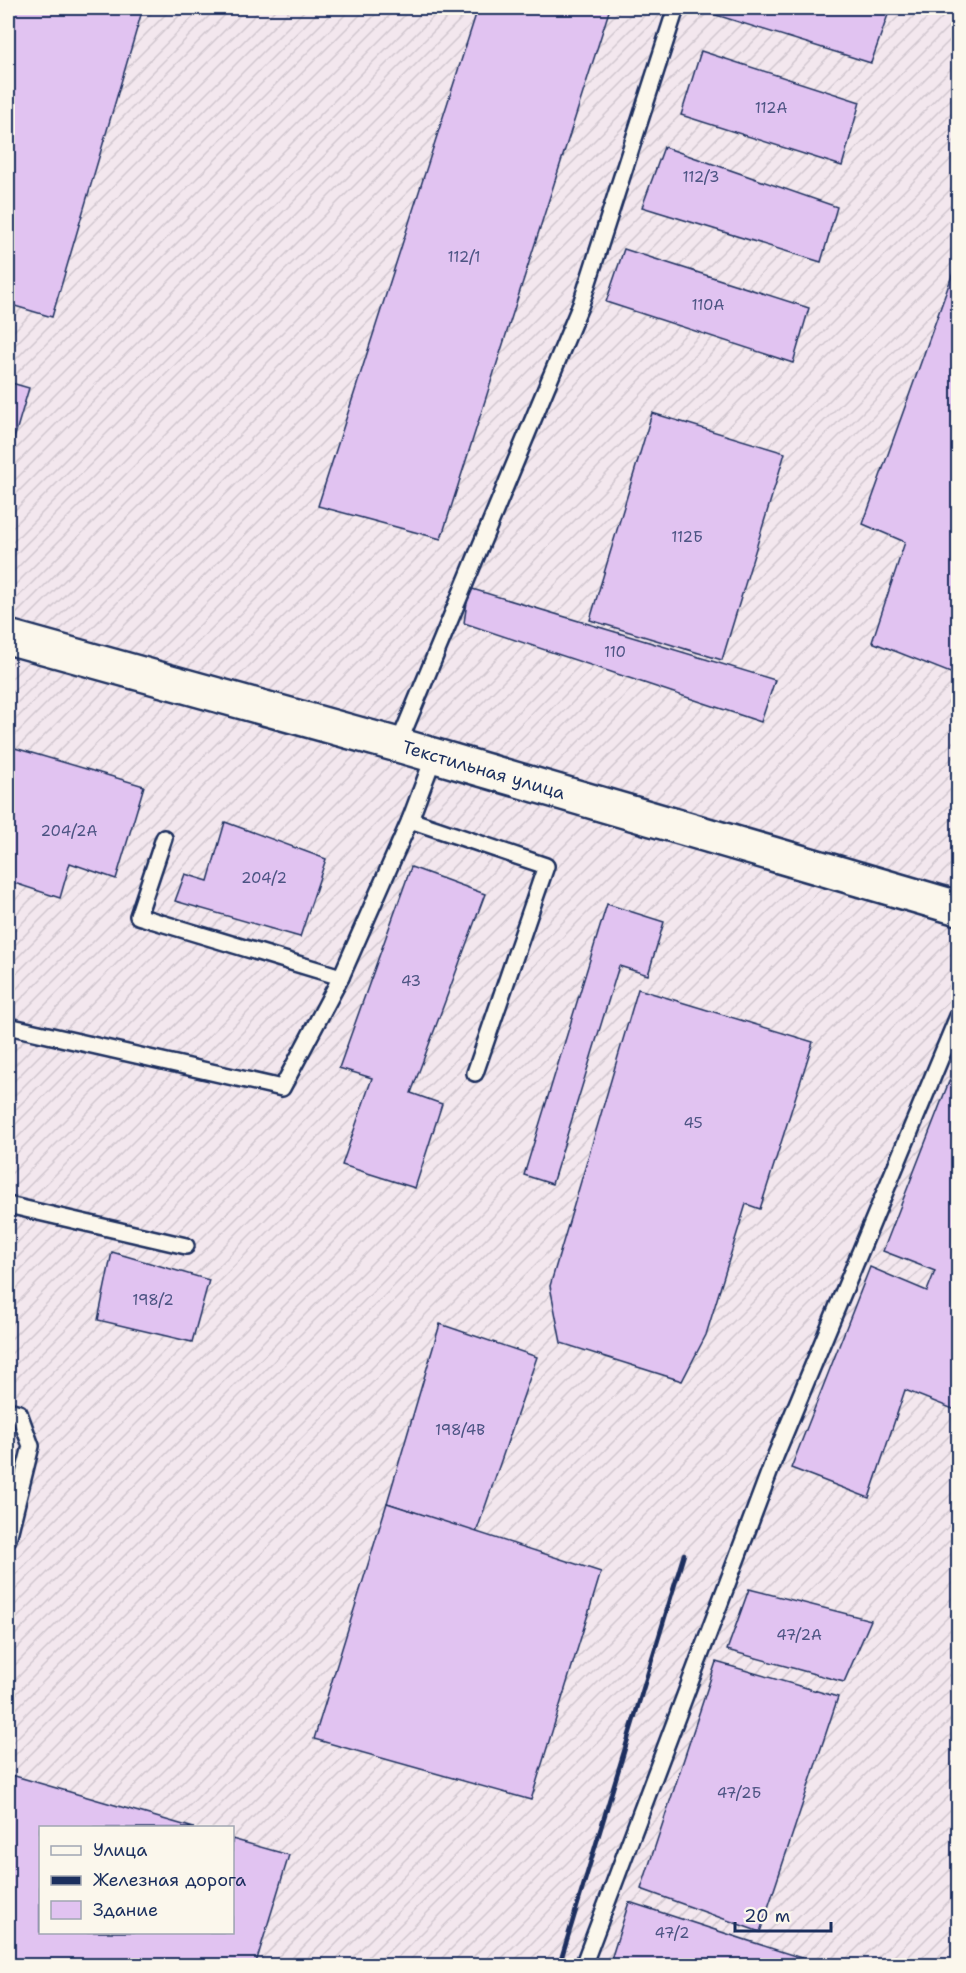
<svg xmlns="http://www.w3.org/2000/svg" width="966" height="1973" font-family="'Shantell Sans',sans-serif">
  <defs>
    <pattern id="industrial-furrows" width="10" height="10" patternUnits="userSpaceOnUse" patternTransform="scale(1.5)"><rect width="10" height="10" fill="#f3e7ee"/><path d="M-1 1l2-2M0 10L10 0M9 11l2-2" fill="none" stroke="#d0c6ce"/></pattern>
  </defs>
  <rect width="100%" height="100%" fill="#fbf7ec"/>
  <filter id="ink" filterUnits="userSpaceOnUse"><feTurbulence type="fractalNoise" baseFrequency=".0167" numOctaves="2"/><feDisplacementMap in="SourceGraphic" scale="12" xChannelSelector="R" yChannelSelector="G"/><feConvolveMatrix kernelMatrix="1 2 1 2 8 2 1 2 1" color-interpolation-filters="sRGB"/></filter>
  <g filter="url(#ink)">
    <!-- industrial -->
    <path fill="url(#industrial-furrows)" fill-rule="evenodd" d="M 8,8 L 958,8 L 958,1965 L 8,1966 ZM 40,1828 L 232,1828 L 232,1932 L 40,1932 Z"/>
    <!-- building -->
    <g fill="#e1c3f1" stroke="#1b2f5e" stroke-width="1.5">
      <path d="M 8,8 L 143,8 L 52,317 L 8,304 Z"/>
      <path d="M 478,8 L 610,8 L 441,539 L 318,506 Z"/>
      <path d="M 715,8 L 887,8 L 890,9 L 871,63 L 713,14 Z"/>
      <path d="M 701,51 L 860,102 L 842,166 L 681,115 Z"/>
      <path d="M 664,147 L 837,207 L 821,262 L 642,207 Z"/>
      <path d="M 624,249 L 809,308 L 793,363 L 606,302 Z"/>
      <path d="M 958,259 L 958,676 L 872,642 L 905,542 L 863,524 Z"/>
      <path d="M 8,382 L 29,388 L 8,459 Z"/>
      <path d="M 652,413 L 785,453 L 722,660 L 590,620 Z"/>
      <path d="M 469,588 L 775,680 L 761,722 L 464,623 Z"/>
      <path d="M 8,746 L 144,786 L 116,879 L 70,863 L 60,898 L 8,881 L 8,799 L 12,787 L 8,787 Z"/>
      <path d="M 225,822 L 326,859 L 300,937 L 175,901 L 185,874 L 208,881 Z"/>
      <path d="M 411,867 L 485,894 L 411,1093 L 442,1104 L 415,1188 L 342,1165 L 372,1078 L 339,1068 Z"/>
      <path d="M 607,904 L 664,922 L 648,975 L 619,966 L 552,1184 L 524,1175 Z"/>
      <path d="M 638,989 L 813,1042 L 760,1209 L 746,1204 L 706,1335 L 682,1381 L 561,1343 L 550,1286 Z"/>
      <path d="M 950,1079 L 958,1082 L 958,1411 L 905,1390 L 869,1498 L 791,1468 L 870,1267 L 927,1291 L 935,1271 L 883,1251 Z"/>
      <path d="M 112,1252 L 209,1280 L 192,1342 L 98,1320 Z"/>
      <path d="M 440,1324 L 537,1357 L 476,1533 L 387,1503 Z"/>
      <path d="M 387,1503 L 601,1572 L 531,1800 L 314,1739 Z"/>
      <path d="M 749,1589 L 871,1620 L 844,1682 L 727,1650 Z"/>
      <path d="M 716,1662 L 838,1697 L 760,1932 L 641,1889 Z"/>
      <path d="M 8,1774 L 194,1828 L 40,1828 L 40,1932 L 232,1932 L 232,1839 L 289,1855 L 255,1966 L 27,1966 L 8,1960 Z"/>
      <path d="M 629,1902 L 823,1965 L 609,1966 Z"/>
    </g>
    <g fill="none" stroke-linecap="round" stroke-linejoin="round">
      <defs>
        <g id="lane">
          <path d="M 398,745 L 581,304 L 676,8"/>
          <path d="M 410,820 L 546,866 L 475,1073"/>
          <path d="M 164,838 L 138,916 L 341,977"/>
          <path d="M 8,1026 L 282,1088 L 341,977 L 410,820 L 434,756"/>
          <path d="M 8,1205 L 186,1246"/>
          <path d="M 8,1410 L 19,1413 L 31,1446 L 8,1539"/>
          <path d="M 583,1966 L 775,1457 L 958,1016"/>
        </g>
        <g id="secondary">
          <path id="s1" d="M 8,637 L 398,745 L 958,908"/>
        </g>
      </defs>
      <!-- lane casing -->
      <use href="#lane" stroke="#1b2f5e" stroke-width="20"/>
      <!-- secondary casing -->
      <use href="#secondary" stroke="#1b2f5e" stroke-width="38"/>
      <!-- lane -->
      <use href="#lane" stroke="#fbf7ec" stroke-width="15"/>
      <!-- secondary -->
      <use href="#secondary" stroke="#fbf7ec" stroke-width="33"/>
      <!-- rail -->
      <path stroke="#1b2f5e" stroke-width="4.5" d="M 559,1966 L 684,1554"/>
    </g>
  </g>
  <g text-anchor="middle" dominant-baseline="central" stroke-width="4.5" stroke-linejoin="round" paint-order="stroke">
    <!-- number labels -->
    <g font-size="15" fill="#4c5483">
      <text x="771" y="108">112А</text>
      <text x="701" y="177">112/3</text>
      <text x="464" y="257">112/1</text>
      <text x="708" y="305">110А</text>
      <text x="687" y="537">112Б</text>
      <text x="615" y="652">110</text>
      <text x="69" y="831">204/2А</text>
      <text x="264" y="878">204/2</text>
      <text x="411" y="981">43</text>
      <text x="693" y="1123">45</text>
      <text x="153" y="1300">198/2</text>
      <text x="460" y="1430">198/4В</text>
      <text x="799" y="1635">47/2А</text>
      <text x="739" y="1793">47/2Б</text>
      <text x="672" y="1933">47/2</text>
    </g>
    <!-- street labels -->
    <g font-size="18" fill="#1b2f5e" stroke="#fbf7ec">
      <text stroke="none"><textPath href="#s1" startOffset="494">Текстильная улица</textPath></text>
    </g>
  </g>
  <!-- margin -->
  <rect width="966" height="1973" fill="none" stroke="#fbf7ec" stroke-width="30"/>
  <rect x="15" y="15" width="936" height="1943" fill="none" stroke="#1b2f5e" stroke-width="2" filter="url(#ink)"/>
  <!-- legend -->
  <rect x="39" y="1826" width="195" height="108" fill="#fbf7ec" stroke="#a1a7b3" stroke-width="1.5"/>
  <rect x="51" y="1846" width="30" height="9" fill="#fbf7ec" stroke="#a1a7b3" stroke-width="1.5"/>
  <text x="93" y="1856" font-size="18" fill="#1b2f5e">Улица</text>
  <rect x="51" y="1876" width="30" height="9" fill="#1b2f5e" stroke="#a1a7b3" stroke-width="1.5"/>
  <text x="93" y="1886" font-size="18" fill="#1b2f5e">Железная дорога</text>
  <rect x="51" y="1901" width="30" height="18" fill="#e1c3f1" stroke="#a1a7b3" stroke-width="1.5"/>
  <text x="93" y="1916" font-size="18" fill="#1b2f5e">Здание</text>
  <!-- scale -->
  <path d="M735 1922v9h96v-9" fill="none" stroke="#1b2f5e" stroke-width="3"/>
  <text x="744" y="1922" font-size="18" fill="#1b2f5e" stroke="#fbf7ec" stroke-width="4.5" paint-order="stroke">20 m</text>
</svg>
